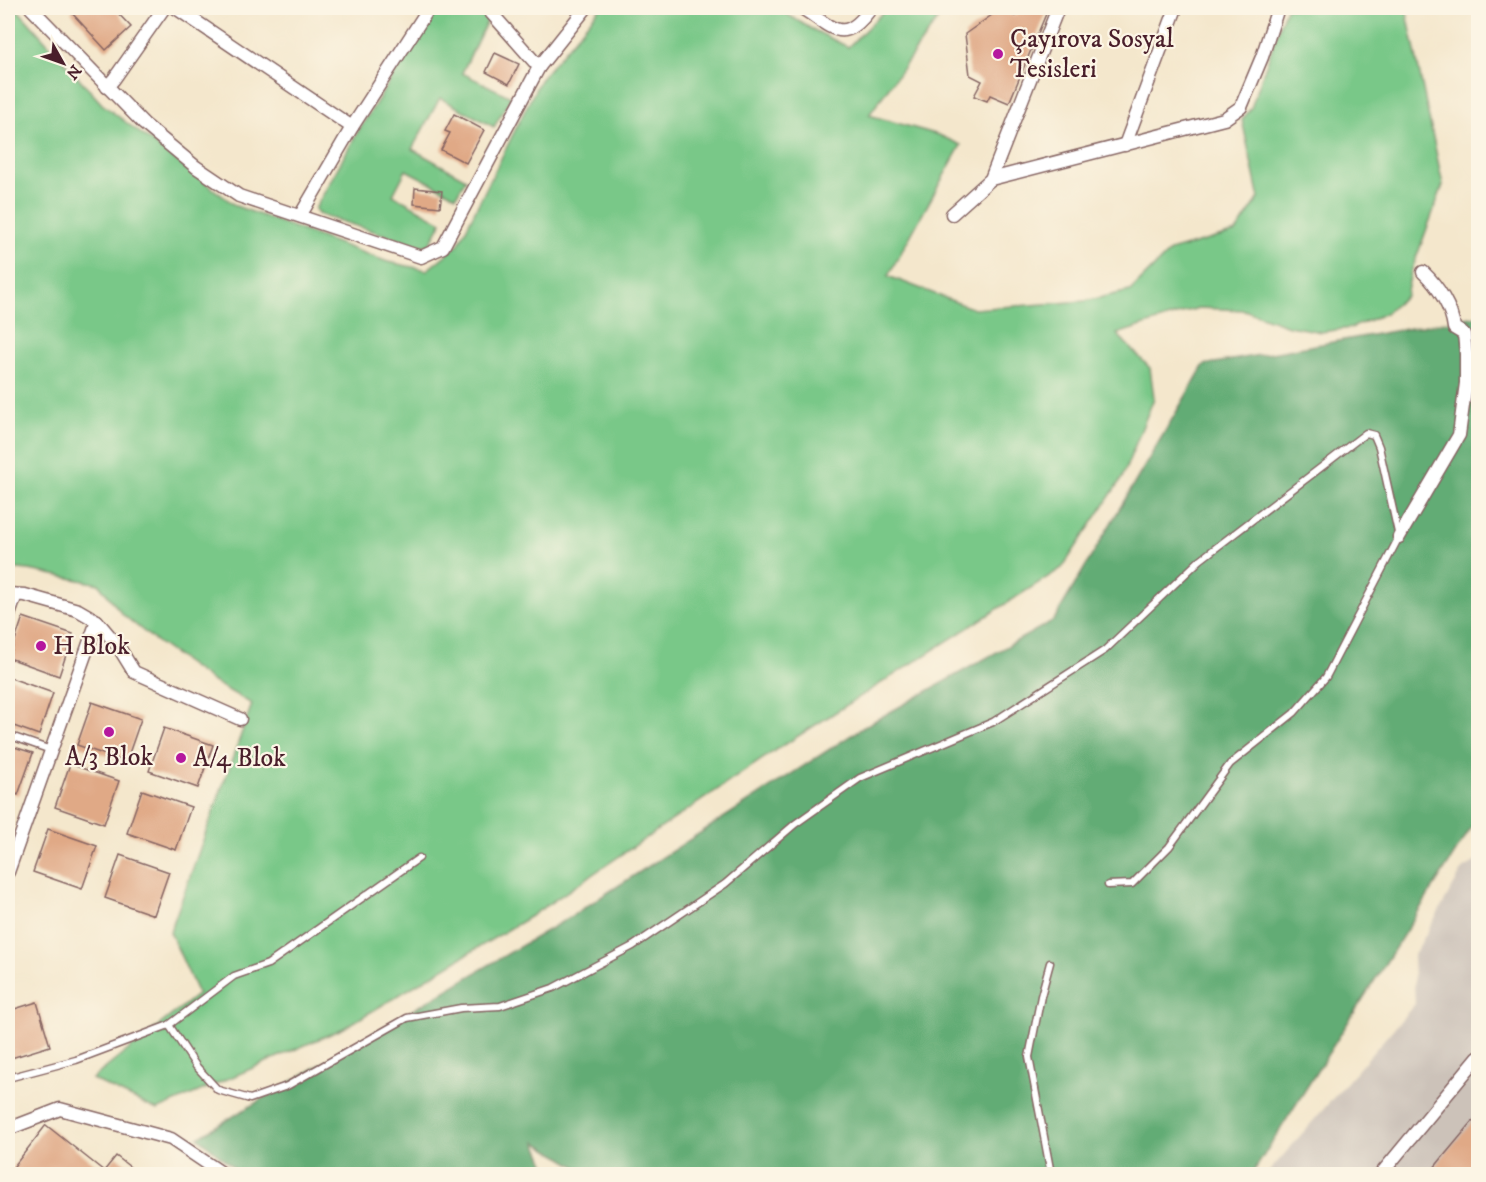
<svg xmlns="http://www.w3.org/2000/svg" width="1486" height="1182" font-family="'IM FELL DW Pica',serif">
  <rect width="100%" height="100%" fill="#fcf5e5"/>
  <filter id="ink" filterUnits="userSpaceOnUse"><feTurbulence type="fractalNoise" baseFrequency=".0167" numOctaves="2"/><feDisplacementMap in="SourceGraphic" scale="12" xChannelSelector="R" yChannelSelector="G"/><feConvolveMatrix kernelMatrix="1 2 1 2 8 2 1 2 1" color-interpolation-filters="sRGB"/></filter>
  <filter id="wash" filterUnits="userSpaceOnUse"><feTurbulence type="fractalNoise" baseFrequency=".008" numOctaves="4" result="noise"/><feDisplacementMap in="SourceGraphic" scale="24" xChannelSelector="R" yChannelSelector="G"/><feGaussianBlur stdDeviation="1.35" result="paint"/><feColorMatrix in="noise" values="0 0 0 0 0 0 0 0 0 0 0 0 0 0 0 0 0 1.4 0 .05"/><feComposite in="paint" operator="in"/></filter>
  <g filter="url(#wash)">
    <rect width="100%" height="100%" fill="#f4e7cc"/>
    <!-- industrial -->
    <path fill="#ccc2b9" d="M 1478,860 L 1478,1174 L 1267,1174 L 1415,1004 L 1413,957 L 1463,869 Z"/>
    <!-- green -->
    <g fill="#79c888" stroke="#62745a" stroke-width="1.5">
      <path d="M 8,8 L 16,8 L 102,104 L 236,206 L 388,262 L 427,270 L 458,245 L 540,80 L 600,8 L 777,8 L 810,28 L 848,47 L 887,8 L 946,8 L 869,115 L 939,135 L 961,145 L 888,276 L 974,309 L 1085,301 L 1130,291 L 1170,251 L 1236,232 L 1259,198 L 1242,120 L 1251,108 L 1286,8 L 1406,8 L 1443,185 L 1411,272 L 1406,296 L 1384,314 L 1351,328 L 1321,332 L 1289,326 L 1244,310 L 1198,308 L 1117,334 L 1150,368 L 1154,398 L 1122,478 L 1062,568 L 773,752 L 531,916 L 344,1028 L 157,1110 L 92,1079 L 198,994 L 170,932 L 252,704 L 212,681 L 153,639 L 122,614 L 99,584 L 29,570 L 8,568 Z"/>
      <path d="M 436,8 L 478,8 L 488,19 L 462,73 L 511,97 L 494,127 L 440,98 L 412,149 L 466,179 L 456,196 L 406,170 L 393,195 L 442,222 L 429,245 L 421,246 L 318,214 L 315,209 L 357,133 Z"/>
    </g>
    <!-- forest -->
    <path fill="#62ac74" stroke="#566650" stroke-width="1.5" d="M 1478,316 L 1478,817 L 1252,1174 L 588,1174 L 536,1142 L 548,1170 L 547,1174 L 241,1174 L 198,1137 L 570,917 L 867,725 L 1054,620 L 1204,365 Z"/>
    <g id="blocks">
      <!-- building -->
      <g fill="#e0a986">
        <path d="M 76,8 L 113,8 L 131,27 L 106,50 L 71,12 Z"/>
        <path d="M 1021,8 L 1045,8 L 1048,9 L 1009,103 L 990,95 L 987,101 L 974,96 L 982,81 L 970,75 L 965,34 L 999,10 L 1015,16 Z"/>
        <path d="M 495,53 L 519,64 L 509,84 L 486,72 Z"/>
        <path d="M 454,114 L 484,130 L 466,163 L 441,150 L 450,133 L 445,131 Z"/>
        <path d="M 415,188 L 442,191 L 440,207 L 414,204 Z"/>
        <path d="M 23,617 L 73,634 L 59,676 L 9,658 Z"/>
        <path d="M 8,677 L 53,693 L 39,735 L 8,724 Z"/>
        <path d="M 92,702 L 141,719 L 126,762 L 77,745 Z"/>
        <path d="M 164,728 L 213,745 L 198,788 L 149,771 Z"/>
        <path d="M 8,745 L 33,753 L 18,795 L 8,791 Z"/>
        <path d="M 70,764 L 119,781 L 104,824 L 55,807 Z"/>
        <path d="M 142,790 L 191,807 L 176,850 L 127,833 Z"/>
        <path d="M 48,829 L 97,846 L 82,889 L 33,872 Z"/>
        <path d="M 120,855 L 169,872 L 154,915 L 105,898 Z"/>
        <path d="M 37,1002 L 50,1046 L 8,1059 L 8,1011 Z"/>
        <path d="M 1478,1115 L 1478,1174 L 1429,1174 L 1442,1158 Z"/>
        <path d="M 46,1125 L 104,1171 L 116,1156 L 139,1174 L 8,1174 Z"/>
      </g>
    </g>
  </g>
  <g filter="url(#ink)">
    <use href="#blocks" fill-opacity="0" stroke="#866563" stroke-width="1.5"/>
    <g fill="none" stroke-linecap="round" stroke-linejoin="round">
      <defs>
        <g id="service">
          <path d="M 8,627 L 19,595"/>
          <path d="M 8,735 L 51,750"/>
          <path d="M 1050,963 L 1041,996 L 1029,1057 L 1051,1174"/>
          <path d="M 169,1025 L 196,1066 L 218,1090 L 250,1099 L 287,1086 L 407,1018 L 461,1008 L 500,1006 L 553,988 L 633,946 L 725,884 L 795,824 L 860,778 L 993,722 L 1105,650 L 1200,560 L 1366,433 L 1374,435 L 1379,447 L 1399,537 L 1326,677 L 1294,713 L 1230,764 L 1169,847 L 1132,884 L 1108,885"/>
          <path d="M 8,1078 L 76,1060 L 169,1025 L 234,976 L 268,964 L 419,858"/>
        </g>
        <g id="minor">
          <path d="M 31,8 L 144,124 L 196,167 L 239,196 L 421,257 L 443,247 L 539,67 L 586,8"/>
          <path d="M 176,8 L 352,127"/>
          <path d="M 487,8 L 539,67"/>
          <path d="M 802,8 C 833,28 844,46 871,8"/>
          <path d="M 107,87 L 114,79 L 164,8"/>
          <path d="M 1125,145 L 1176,8"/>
          <path d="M 991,179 L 1224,119 L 1241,107 L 1262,57 L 1278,8"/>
          <path d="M 952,214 L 991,179 L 1058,8"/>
          <path d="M 300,216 L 352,127 L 429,8"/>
          <path d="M 1399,537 L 1459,435 L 1466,383 L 1466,354 L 1464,334 L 1454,328 C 1452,308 1438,286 1423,272"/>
          <path d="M 8,594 L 25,595 L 78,610 L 97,621 L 8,872"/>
          <path d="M 97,621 L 118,646 L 134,672 L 240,719"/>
          <path d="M 8,1129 L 60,1109 L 171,1139 L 223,1174"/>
          <path d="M 1381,1174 L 1478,1057"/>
        </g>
      </defs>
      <!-- service casing -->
      <use href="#service" stroke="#866563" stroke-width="9"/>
      <!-- minor casing -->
      <use href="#minor" stroke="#866563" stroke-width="15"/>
      <!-- service -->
      <use href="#service" stroke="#fff" stroke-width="6"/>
      <!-- minor -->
      <use href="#minor" stroke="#fff" stroke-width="12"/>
    </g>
  </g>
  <!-- markers -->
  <g fill="#b5179e" stroke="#fcf5e5" stroke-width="2">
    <circle cx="998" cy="54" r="6"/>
    <circle cx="41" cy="646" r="6"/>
    <circle cx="109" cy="732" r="6"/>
    <circle cx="181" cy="758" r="6"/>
  </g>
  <g text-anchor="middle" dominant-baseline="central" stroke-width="4.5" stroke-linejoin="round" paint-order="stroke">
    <!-- poi labels -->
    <g font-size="26" fill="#4a1f2b" stroke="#fcf5e5" text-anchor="start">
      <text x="1010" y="39">Çayırova Sosyal<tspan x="1010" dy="30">Tesisleri</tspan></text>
      <text x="53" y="646">H Blok</text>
      <text x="109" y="757" text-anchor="middle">A/3 Blok</text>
      <text x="193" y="758">A/4 Blok</text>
    </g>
  </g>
  <!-- margin -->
  <rect width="1486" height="1182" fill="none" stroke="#fcf5e5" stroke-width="30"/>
  <!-- north arrow -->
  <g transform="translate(63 63) rotate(130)" stroke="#fcf5e5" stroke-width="4.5" paint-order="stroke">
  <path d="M0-4.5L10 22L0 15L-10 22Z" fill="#4a1f2b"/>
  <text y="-9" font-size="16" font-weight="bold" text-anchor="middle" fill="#4a1f2b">N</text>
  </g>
</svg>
